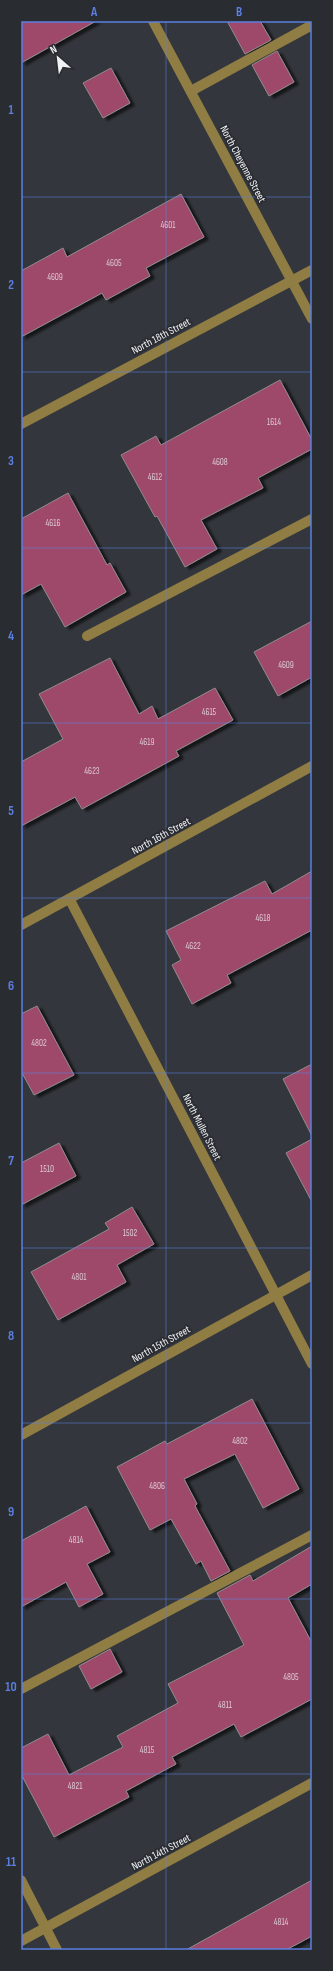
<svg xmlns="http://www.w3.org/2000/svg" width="333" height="1971" font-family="'Sofia Sans Condensed',sans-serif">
  <defs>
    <filter id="shadow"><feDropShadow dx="4.5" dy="2.5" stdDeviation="1" flood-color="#0009"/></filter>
  </defs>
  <rect width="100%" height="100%" fill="#33363c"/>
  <!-- building -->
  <g fill="#9e496a" stroke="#938b8d" filter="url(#shadow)">
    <path d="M 21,21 L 96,21 L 21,63 Z"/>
    <path d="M 227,21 L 260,21 L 271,40 L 245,54 Z"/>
    <path d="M 277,51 L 294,82 L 269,96 L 252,65 Z"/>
    <path d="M 111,68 L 130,103 L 103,118 L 83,83 Z"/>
    <path d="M 181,194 L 204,237 L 146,268 L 150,276 L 106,300 L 102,293 L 21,337 L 21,271 L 63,248 L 67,257 Z"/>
    <path d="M 280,380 L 312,440 L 312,449 L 258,478 L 263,488 L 201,520 L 217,549 L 185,567 L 157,516 L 155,517 L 121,455 L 156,436 L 161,445 Z"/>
    <path d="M 68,493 L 107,565 L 110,563 L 126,592 L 65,627 L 41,584 L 21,595 L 21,519 Z"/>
    <path d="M 312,621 L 312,677 L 278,696 L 254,652 Z"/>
    <path d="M 110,658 L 139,714 L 152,706 L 158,719 L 215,688 L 233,720 L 176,751 L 179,756 L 82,809 L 75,797 L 21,826 L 21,762 L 63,739 L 39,694 Z"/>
    <path d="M 312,871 L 312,930 L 227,975 L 231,983 L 192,1004 L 172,965 L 181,960 L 166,931 L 265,881 L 272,894 Z"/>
    <path d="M 37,1006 L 74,1075 L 34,1095 L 21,1071 L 21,1014 Z"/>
    <path d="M 312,1064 L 312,1136 L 283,1079 Z"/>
    <path d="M 312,1139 L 312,1202 L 286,1153 Z"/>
    <path d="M 59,1143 L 76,1176 L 21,1205 L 21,1163 Z"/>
    <path d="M 132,1207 L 154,1244 L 117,1265 L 126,1282 L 58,1320 L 31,1272 L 109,1229 L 105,1223 Z"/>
    <path d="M 252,1399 L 299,1489 L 263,1508 L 235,1454 L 184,1479 L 197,1504 L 195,1506 L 230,1571 L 211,1581 L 201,1561 L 196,1564 L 171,1519 L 150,1530 L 117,1467 L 165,1441 L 167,1444 Z"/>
    <path d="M 86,1506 L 110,1552 L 87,1564 L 103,1594 L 79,1607 L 66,1582 L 21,1607 L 21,1541 Z"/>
    <path d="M 312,1546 L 312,1584 L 288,1598 L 312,1643 L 312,1699 L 241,1737 L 234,1724 L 172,1757 L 176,1764 L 126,1791 L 129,1797 L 54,1837 L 21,1774 L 21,1748 L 48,1734 L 69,1775 L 123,1747 L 117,1736 L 178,1703 L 168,1684 L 244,1645 L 217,1593 L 250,1575 L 253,1581 Z"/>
    <path d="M 110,1649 L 122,1672 L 91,1689 L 79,1666 Z"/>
    <path d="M 312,1880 L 312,1936 L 286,1950 L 186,1950 Z"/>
  </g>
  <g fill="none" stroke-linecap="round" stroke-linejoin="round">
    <!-- minor -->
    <g stroke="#907d44" stroke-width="10">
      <path d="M 153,21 L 312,319"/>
      <path d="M 191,91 L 312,25"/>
      <path d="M 21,424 L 312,270"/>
      <path d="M 87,636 L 312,519"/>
      <path d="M 70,900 L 312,1364"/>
      <path d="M 21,925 L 312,766"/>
      <path d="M 21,1435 L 312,1275"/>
      <path d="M 21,1689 L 312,1535"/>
      <path d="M 21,1880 L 57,1950"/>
      <path d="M 21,1941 L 312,1783"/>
    </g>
  </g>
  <!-- grid -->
  <path fill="none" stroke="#5c7fe1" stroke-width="1" stroke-opacity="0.55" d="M 166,21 L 166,1950M 21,197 L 312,197M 21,372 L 312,372M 21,548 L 312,548M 21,723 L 312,723M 21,898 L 312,898M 21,1073 L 312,1073M 21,1248 L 312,1248M 21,1423 L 312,1423M 21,1599 L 312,1599M 21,1774 L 312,1774"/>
  <g text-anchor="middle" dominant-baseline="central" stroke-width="3.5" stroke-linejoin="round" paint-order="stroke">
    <!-- number labels -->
    <g font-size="9" fill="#dcc8d3">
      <text x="168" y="225">4601</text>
      <text x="114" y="263">4605</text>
      <text x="55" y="277">4609</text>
      <text x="274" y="422">1614</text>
      <text x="220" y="462">4608</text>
      <text x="155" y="477">4612</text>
      <text x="53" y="523">4616</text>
      <text x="286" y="665">4609</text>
      <text x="209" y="712">4615</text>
      <text x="147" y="742">4619</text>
      <text x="92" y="771">4623</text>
      <text x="263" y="918">4618</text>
      <text x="193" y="946">4622</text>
      <text x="39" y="1043">4802</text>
      <text x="47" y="1169">1510</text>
      <text x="130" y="1233">1502</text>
      <text x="79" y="1277">4801</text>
      <text x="240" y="1441">4802</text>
      <text x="157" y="1486">4806</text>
      <text x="76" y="1540">4814</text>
      <text x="291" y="1677">4805</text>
      <text x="225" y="1705">4811</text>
      <text x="147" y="1750">4815</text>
      <text x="75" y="1786">4821</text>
      <text x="281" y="1922">4814</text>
    </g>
    <!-- street labels -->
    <g font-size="11" fill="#f0f2f6" stroke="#292c31">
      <text transform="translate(243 164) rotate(62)">North Cheyenne Street</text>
      <text transform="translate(161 336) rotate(-28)">North 18th Street</text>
      <text transform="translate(161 836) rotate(-29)">North 16th Street</text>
      <text transform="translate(202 1127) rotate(63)">North Mullen Street</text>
      <text transform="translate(161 1344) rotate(-29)">North 15th Street</text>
      <text transform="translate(161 1852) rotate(-28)">North 14th Street</text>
    </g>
  </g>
  <!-- border -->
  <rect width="333" height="1971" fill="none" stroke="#292c31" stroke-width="44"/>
  <!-- north arrow -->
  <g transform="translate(58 58) rotate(332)" stroke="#292c31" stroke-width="3" paint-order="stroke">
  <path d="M0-3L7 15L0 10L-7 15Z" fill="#f0f2f6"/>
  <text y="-6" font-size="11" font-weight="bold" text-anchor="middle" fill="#f0f2f6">N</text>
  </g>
  <rect x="22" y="22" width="289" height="1927" fill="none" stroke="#5c7fe1" stroke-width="1.5"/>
  <g font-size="13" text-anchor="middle" font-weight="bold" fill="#5c7fe1">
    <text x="94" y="16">A</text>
    <text x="239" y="16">B</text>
    <text x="11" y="114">1</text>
    <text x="11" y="289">2</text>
    <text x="11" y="465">3</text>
    <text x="11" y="640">4</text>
    <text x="11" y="815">5</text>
    <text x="11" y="990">6</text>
    <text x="11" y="1165">7</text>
    <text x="11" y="1340">8</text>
    <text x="11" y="1516">9</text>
    <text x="11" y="1691">10</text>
    <text x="11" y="1866">11</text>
  </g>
</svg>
